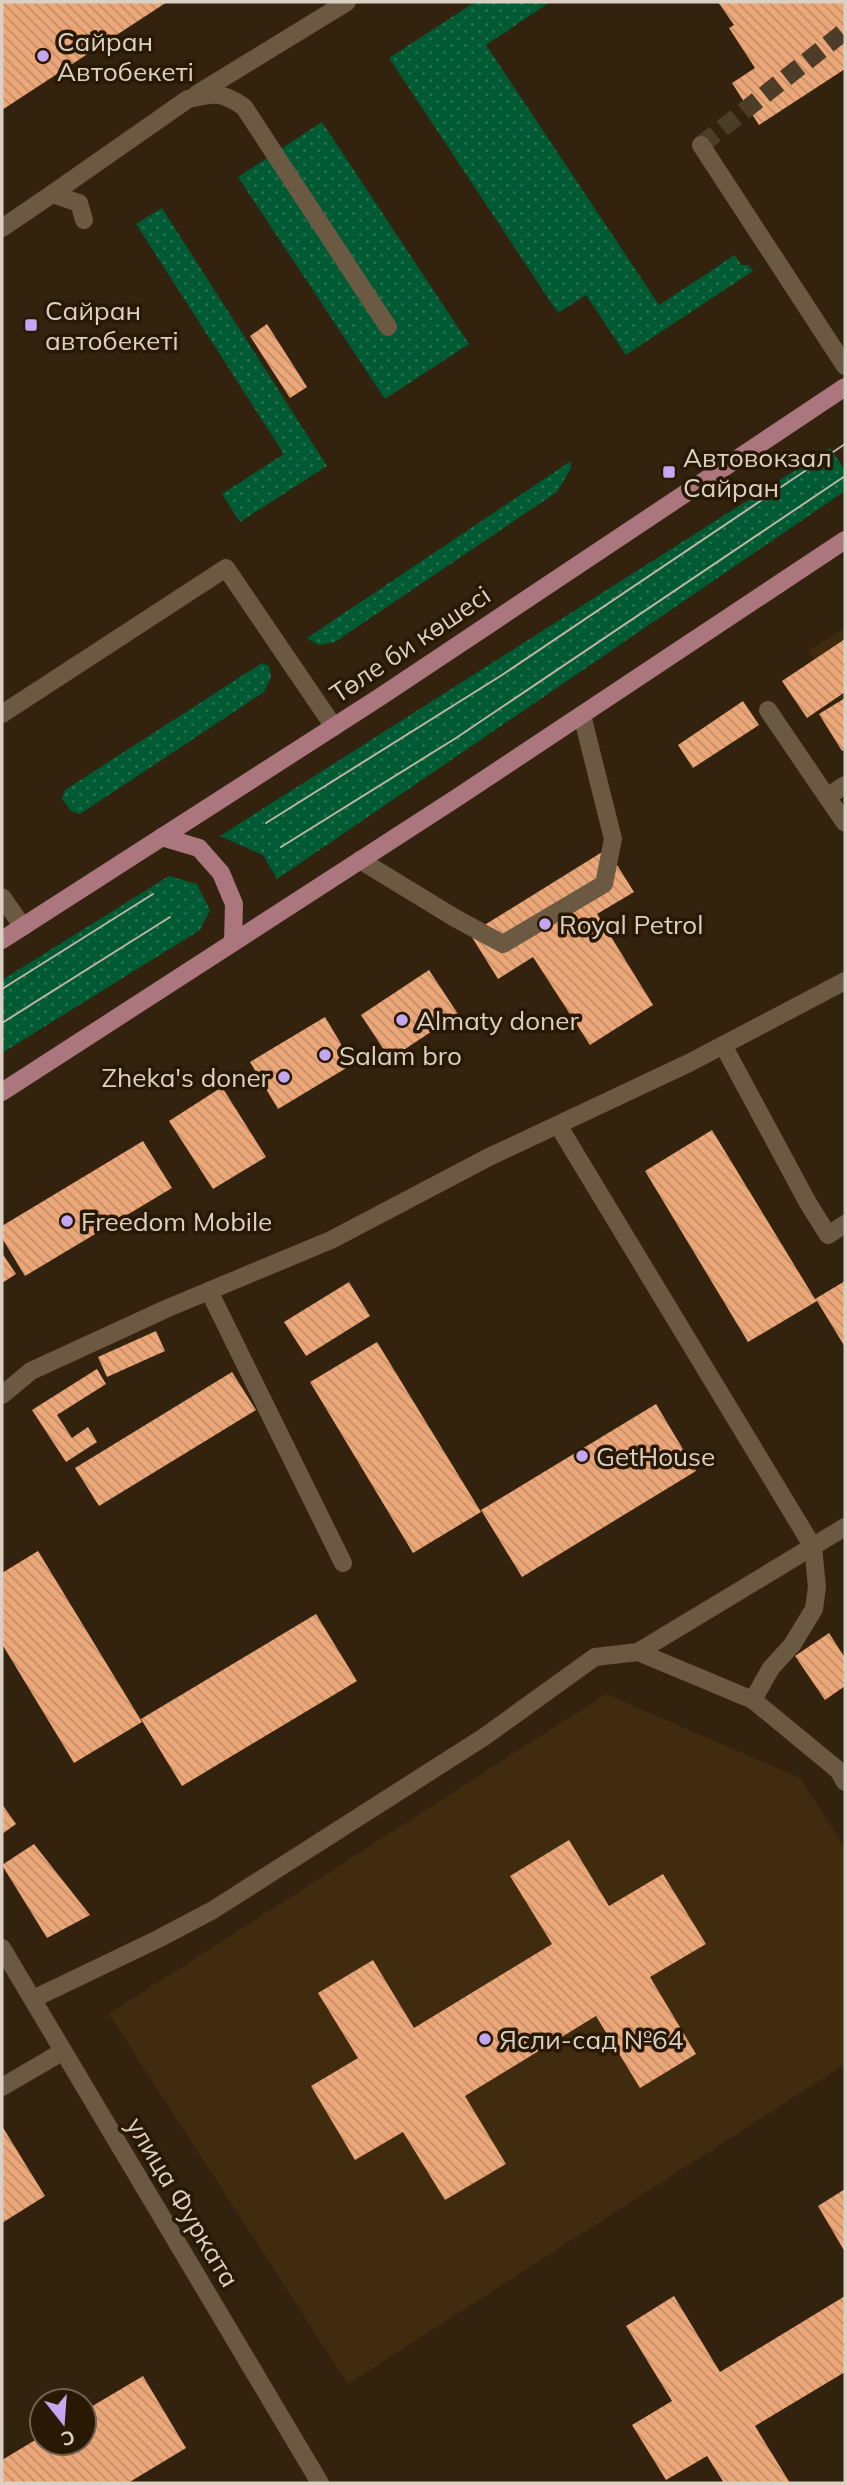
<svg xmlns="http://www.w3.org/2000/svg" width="847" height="2485" font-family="Mulish,sans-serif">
  <defs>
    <pattern id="grass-dots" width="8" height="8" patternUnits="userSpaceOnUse" patternTransform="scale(1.75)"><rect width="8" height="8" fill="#005a34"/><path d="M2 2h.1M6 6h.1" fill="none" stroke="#257150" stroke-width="1.8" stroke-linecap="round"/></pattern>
    <pattern id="building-back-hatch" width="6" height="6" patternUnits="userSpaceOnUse" patternTransform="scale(1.75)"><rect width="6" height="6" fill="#eca778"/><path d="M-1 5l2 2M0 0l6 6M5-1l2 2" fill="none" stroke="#c28d69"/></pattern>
  </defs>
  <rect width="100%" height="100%" fill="#33230e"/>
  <!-- built -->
  <g fill="#402b0e">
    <path d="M 845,628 L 845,707 L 809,650 Z"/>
    <path d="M 606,1694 L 800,1778 L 845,1848 L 845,2064 L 348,2384 L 109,2014 Z"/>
  </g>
  <!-- grass -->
  <g fill="url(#grass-dots)">
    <path d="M 475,2 L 550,2 L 486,45 L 659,305 L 735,255 L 741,265 L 748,265 L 753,271 L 626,355 L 586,295 L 558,313 L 389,58 Z"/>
    <path d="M 322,122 L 469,344 L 385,399 L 238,177 Z"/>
    <path d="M 162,208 L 327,466 L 240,522 L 222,494 L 284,454 L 136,224 Z"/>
    <path d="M 830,448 L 845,470 L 845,491 L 277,879 L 263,855 L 220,836 Z"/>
    <path d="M 571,461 L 571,468 L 557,492 L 335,642 L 319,645 L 307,638 Z"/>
    <path d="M 262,663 L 269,666 L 271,677 L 264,692 L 80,814 L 71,811 L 62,799 L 65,790 Z"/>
    <path d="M 169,876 L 197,884 L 210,910 L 200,930 L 2,1053 L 2,980 Z"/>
  </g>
  <!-- building -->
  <g fill="url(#building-back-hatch)">
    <path d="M 2,2 L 167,2 L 2,110 Z"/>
    <path d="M 718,2 L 845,2 L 845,69 L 759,125 L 732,83 L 755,68 L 729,28 L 734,25 Z"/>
    <path d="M 267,324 L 307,387 L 290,398 L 250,336 Z"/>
    <path d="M 845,639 L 845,692 L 807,718 L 782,681 Z"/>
    <path d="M 845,698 L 845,749 L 842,751 L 819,714 Z"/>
    <path d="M 743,701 L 759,725 L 693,768 L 678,745 Z"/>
    <path d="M 607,849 L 634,892 L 597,914 L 653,1005 L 590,1045 L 533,957 L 498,979 L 470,934 Z"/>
    <path d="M 429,970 L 458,1014 L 390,1059 L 361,1015 Z"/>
    <path d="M 325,1017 L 353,1064 L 278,1109 L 250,1062 Z"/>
    <path d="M 222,1087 L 266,1157 L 213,1189 L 169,1121 Z"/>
    <path d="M 712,1130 L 815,1299 L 845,1281 L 845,1347 L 817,1301 L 748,1342 L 645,1171 Z"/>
    <path d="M 143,1141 L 172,1188 L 25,1276 L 2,1238 L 2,1226 Z"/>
    <path d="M 2,1253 L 16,1274 L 2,1283 Z"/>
    <path d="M 349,1282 L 370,1316 L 306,1356 L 284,1322 Z"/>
    <path d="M 156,1331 L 165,1351 L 107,1377 L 98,1357 Z"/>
    <path d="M 377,1342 L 481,1512 L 413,1553 L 310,1382 Z"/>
    <path d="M 97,1369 L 106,1384 L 57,1415 L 72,1438 L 88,1427 L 97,1442 L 66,1462 L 32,1410 Z"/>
    <path d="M 232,1372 L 256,1410 L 99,1506 L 75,1468 Z"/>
    <path d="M 656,1404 L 696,1471 L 522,1577 L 481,1510 Z"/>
    <path d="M 38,1551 L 142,1722 L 74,1763 L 2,1644 L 2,1573 Z"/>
    <path d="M 316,1614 L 357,1681 L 182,1786 L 141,1719 Z"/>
    <path d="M 829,1633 L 845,1658 L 845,1686 L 825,1700 L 795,1656 Z"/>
    <path d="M 2,1804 L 16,1824 L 2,1834 Z"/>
    <path d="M 569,1840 L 609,1906 L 663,1874 L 706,1944 L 650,1977 L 696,2054 L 640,2088 L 596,2016 L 465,2096 L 506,2164 L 445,2200 L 403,2132 L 355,2160 L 311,2086 L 358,2058 L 318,1993 L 373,1960 L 414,2028 L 552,1944 L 510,1876 Z"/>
    <path d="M 34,1844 L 90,1915 L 47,1938 L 2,1865 Z"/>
    <path d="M 2,2126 L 45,2196 L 2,2223 Z"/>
    <path d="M 845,2189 L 845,2252 L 818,2206 Z"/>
    <path d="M 674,2296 L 720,2372 L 845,2296 L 845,2372 L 755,2426 L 790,2483 L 724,2483 L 707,2456 L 666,2480 L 632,2425 L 672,2401 L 626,2326 Z"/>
    <path d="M 143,2376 L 186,2448 L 128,2483 L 2,2483 L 2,2460 L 42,2436 L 42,2443 L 84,2443 L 84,2411 Z"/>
  </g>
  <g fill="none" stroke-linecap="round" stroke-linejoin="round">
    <!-- minor-tunnel -->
    <path stroke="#4c3d29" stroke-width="18" stroke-dasharray="18 9" stroke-linecap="butt" d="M 701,145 L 845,31"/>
    <!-- minor -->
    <g stroke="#6b5942" stroke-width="18">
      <path d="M 197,94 L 347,2"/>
      <path d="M 701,145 L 845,366"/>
      <path d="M 52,194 L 188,99 C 214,93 221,91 244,107 L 388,327"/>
      <path d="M 2,228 L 52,194 L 79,203 L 84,220"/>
      <path d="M 768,710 L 827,797"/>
      <path d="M 2,714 L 226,568 L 334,727"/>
      <path d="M 845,785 L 827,797 L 845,823"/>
      <path d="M 360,860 L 455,918 L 503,944 L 604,884 L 613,839 L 582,715"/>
      <path d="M 2,897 L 23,927"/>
      <path d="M 723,1045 L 808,1203 L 828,1235 L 845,1224"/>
      <path d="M 558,1125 L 813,1547 L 817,1587 L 814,1609 L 792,1645 L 771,1668 L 753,1700"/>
      <path d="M 209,1291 L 343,1563"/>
      <path d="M 2,1395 L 31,1371 L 168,1308 L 331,1240 L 489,1157 L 689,1063 L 845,981"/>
      <path d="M 638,1652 L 753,1700 L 838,1770 L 845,1782"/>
      <path d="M 2,1948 L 320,2483"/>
      <path d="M 33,1999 L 158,1939 L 213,1910 L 484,1737 L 595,1657 L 638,1652 L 845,1527"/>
      <path d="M 2,2087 L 62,2052"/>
    </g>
    <!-- major -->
    <g stroke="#ac767f" stroke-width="18">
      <path d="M 162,837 L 199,848 L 221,873 L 234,904 L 233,942"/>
      <path d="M 2,940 L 380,697 L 845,387"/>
      <path d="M 2,1092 L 458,797 L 845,540"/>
    </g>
    <!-- tram -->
    <g stroke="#c0b4a6" stroke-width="2">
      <path d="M 266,823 L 502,675 L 845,444"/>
      <path d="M 281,847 L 456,738 L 845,476"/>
      <path d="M 2,989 L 153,894"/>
      <path d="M 2,1023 L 170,917"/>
    </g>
  </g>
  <!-- markers -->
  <g fill="#c5a7f1" stroke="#291904" stroke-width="2.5">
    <circle cx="43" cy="56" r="7"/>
    <rect x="24" y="318" width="14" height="14" rx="3.5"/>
    <rect x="662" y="465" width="14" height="14" rx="3.5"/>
    <circle cx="545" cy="924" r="7"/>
    <circle cx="402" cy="1020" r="7"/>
    <circle cx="325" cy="1055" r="7"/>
    <circle cx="284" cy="1077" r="7"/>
    <circle cx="67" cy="1221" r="7"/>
    <circle cx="582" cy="1456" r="7"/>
    <circle cx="485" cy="2039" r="7"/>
  </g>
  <g text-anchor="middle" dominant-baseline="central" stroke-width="7" stroke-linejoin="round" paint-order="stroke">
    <!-- poi labels -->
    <g font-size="26" fill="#dbd0c4" stroke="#291904" text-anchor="start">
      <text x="57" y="41">Сайран<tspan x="57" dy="30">Автобекеті</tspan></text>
      <text x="45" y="310">Сайран<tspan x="45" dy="30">автобекеті</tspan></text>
      <text x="683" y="457">Автовокзал<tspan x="683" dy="30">Сайран</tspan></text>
      <text x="559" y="924">Royal Petrol</text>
      <text x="416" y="1020">Almaty doner</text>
      <text x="339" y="1055">Salam bro</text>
      <text x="270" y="1077" text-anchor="end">Zheka's doner</text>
      <text x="81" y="1221">Freedom Mobile</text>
      <text x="596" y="1456">GetHouse</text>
      <text x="499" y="2039">Ясли-сад №64</text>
    </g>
    <!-- street labels -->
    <g font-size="26" fill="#dbd0c4" stroke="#291904">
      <text transform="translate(410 644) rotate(-34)">Төле би көшесі</text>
      <text transform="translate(183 2202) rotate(59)">улица Фурката</text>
    </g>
  </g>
  <!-- border -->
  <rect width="847" height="2485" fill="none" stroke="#dbd0c4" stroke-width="7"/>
  <!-- north arrow -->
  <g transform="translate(63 2422) rotate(163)"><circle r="33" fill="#291904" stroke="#706251" stroke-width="2"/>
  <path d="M0-5L12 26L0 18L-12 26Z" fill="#c5a7f1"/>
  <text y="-10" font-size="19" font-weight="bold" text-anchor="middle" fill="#dbd0c4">С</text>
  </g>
</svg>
